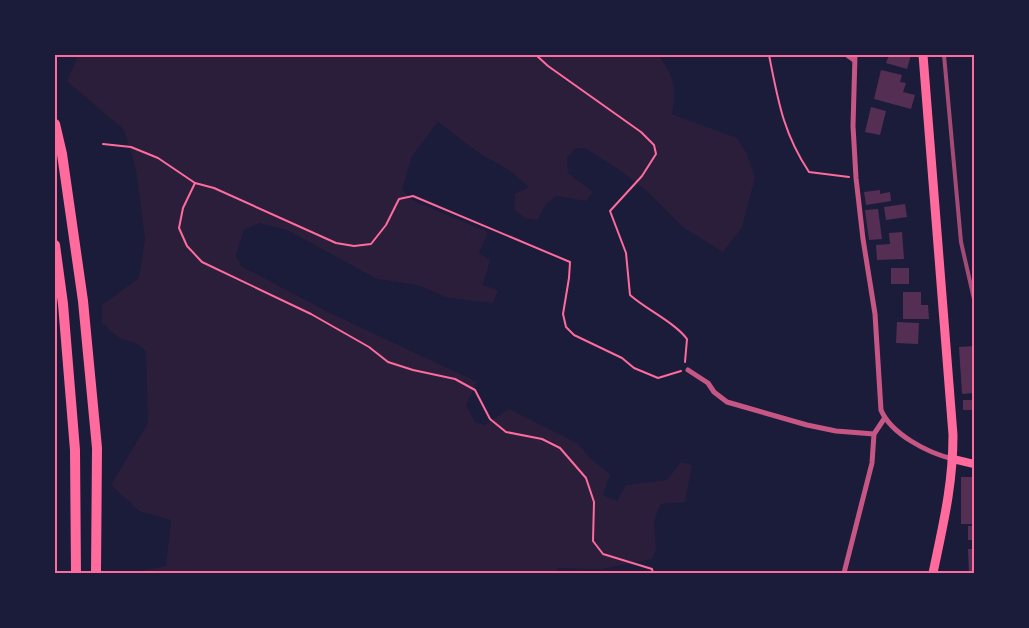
<svg xmlns="http://www.w3.org/2000/svg" width="1029" height="628" font-family="Inter,sans-serif">
  <rect width="100%" height="100%" fill="#1b1b3a"/>
  <!-- green -->
  <path fill="#2a1e3b" d="M 78,55 L 658,55 C 675,77 676,87 672,114 L 737,138 L 747,154 L 755,178 L 742,227 L 723,252 L 684,228 L 648,192 L 621,171 L 585,148 L 576,148 L 567,158 L 568,173 L 593,192 L 586,201 L 557,196 L 547,203 L 537,220 L 525,218 L 514,210 L 515,194 L 529,187 L 509,170 L 479,153 L 438,122 L 412,156 L 402,190 L 414,201 L 488,232 L 479,253 L 490,260 L 483,285 L 498,290 L 493,303 L 449,298 L 417,285 L 377,279 L 287,230 L 259,223 L 244,230 L 236,255 L 241,266 L 328,312 L 477,382 L 466,405 L 475,422 L 485,425 L 509,409 L 577,443 L 593,461 L 610,474 L 603,495 L 617,501 L 626,485 L 667,480 L 681,462 L 692,465 L 685,502 L 661,504 L 654,520 L 656,550 L 652,559 L 601,569 L 558,568 L 556,573 L 130,573 L 166,566 L 171,520 L 139,511 L 111,485 L 148,423 L 146,351 L 136,343 L 119,338 L 102,323 L 102,305 L 139,278 L 145,239 L 136,169 L 124,130 L 67,81 Z"/>
  <!-- building -->
  <g fill="#542f53">
    <path d="M 889,55 L 911,55 L 907,69 L 886,63 Z"/>
    <path d="M 881,70 L 902,75 L 900,82 L 906,83 L 903,92 L 915,95 L 911,109 L 874,99 Z"/>
    <path d="M 871,107 L 886,111 L 880,135 L 865,132 Z"/>
    <path d="M 880,190 L 880,194 L 890,192 L 891,201 L 866,205 L 864,192 Z"/>
    <path d="M 905,204 L 907,217 L 886,220 L 884,207 Z"/>
    <path d="M 878,209 L 882,239 L 869,240 L 865,210 Z"/>
    <path d="M 902,232 L 904,259 L 877,260 L 876,245 L 890,244 L 889,233 Z"/>
    <rect x="891" y="268" width="18" height="16"/>
    <path d="M 903,292 L 921,292 L 921,305 L 928,305 L 929,319 L 903,319 Z"/>
    <path d="M 897,322 L 919,323 L 918,344 L 896,343 Z"/>
    <path d="M 974,346 L 974,393 L 962,394 L 959,347 Z"/>
    <rect x="963" y="400" width="11" height="10"/>
    <rect x="961" y="477" width="13" height="47"/>
    <rect x="968" y="526" width="6" height="14"/>
    <path d="M 968,549 L 974,549 L 974,573 L 969,573 Z"/>
  </g>
  <g fill="none" stroke-linecap="round" stroke-linejoin="round">
    <!-- path -->
    <g stroke="#ff6b9d" stroke-width="2">
      <path d="M 536,55 L 548,66 L 641,132 L 654,145 L 656,154 L 642,176 L 610,211 L 626,253 L 630,295 C 647,310 674,322 687,339 L 685,362"/>
      <path d="M 769,55 C 778,100 783,133 809,172 L 849,177"/>
      <path d="M 103,144 L 131,147 L 158,158 L 195,183 L 214,188 L 336,243 L 354,246 L 371,244 L 386,225 L 399,199 L 413,196 L 570,262 L 569,278 L 563,314 L 566,327 L 574,335 L 622,358 L 634,368 L 658,378 L 681,371"/>
      <path d="M 195,183 L 183,208 L 179,228 L 187,246 L 202,262 L 311,314 L 369,347 L 388,362 L 413,370 L 455,379 L 475,390 L 490,419 L 506,432 L 542,439 L 560,448 L 586,478 L 594,502 L 593,541 L 603,554 L 652,569 L 653,573"/>
    </g>
    <!-- minor -->
    <g stroke="#c65784" stroke-width="5">
      <path d="M 847,55 L 854,60"/>
      <path d="M 855,55 L 853,126 L 856,178 L 863,239 L 875,314 L 881,410 C 891,434 928,453 953,459"/>
      <path d="M 688,370 L 708,383 L 714,392 L 727,402 L 807,425 L 836,431 L 874,434"/>
      <path d="M 844,573 L 872,463 L 874,434 L 884,419"/>
    </g>
    <!-- secondary -->
    <path stroke="#ff6b9d" stroke-width="8" d="M 953,459 L 974,464"/>
    <!-- primary -->
    <path stroke="#ff6b9d" stroke-width="9" d="M 923,55 L 953,435 C 953,485 943,525 933,573"/>
    <!-- motorway -->
    <g stroke="#ff6b9d" stroke-width="10">
      <path d="M 55,124 L 62,154 L 83,301 L 97,448 L 96,573"/>
      <path d="M 55,245 L 63,304 L 75,450 L 76,573"/>
    </g>
    <!-- rail -->
    <path stroke="#a44b75" stroke-width="4" d="M 944,55 L 961,242 L 974,299"/>
  </g>
  <!-- border -->
  <rect width="1029" height="628" fill="none" stroke="#1b1b3a" stroke-width="112"/>
  <rect x="56" y="56" width="917" height="516" fill="none" stroke="#ff6b9d" stroke-width="2"/>
</svg>
